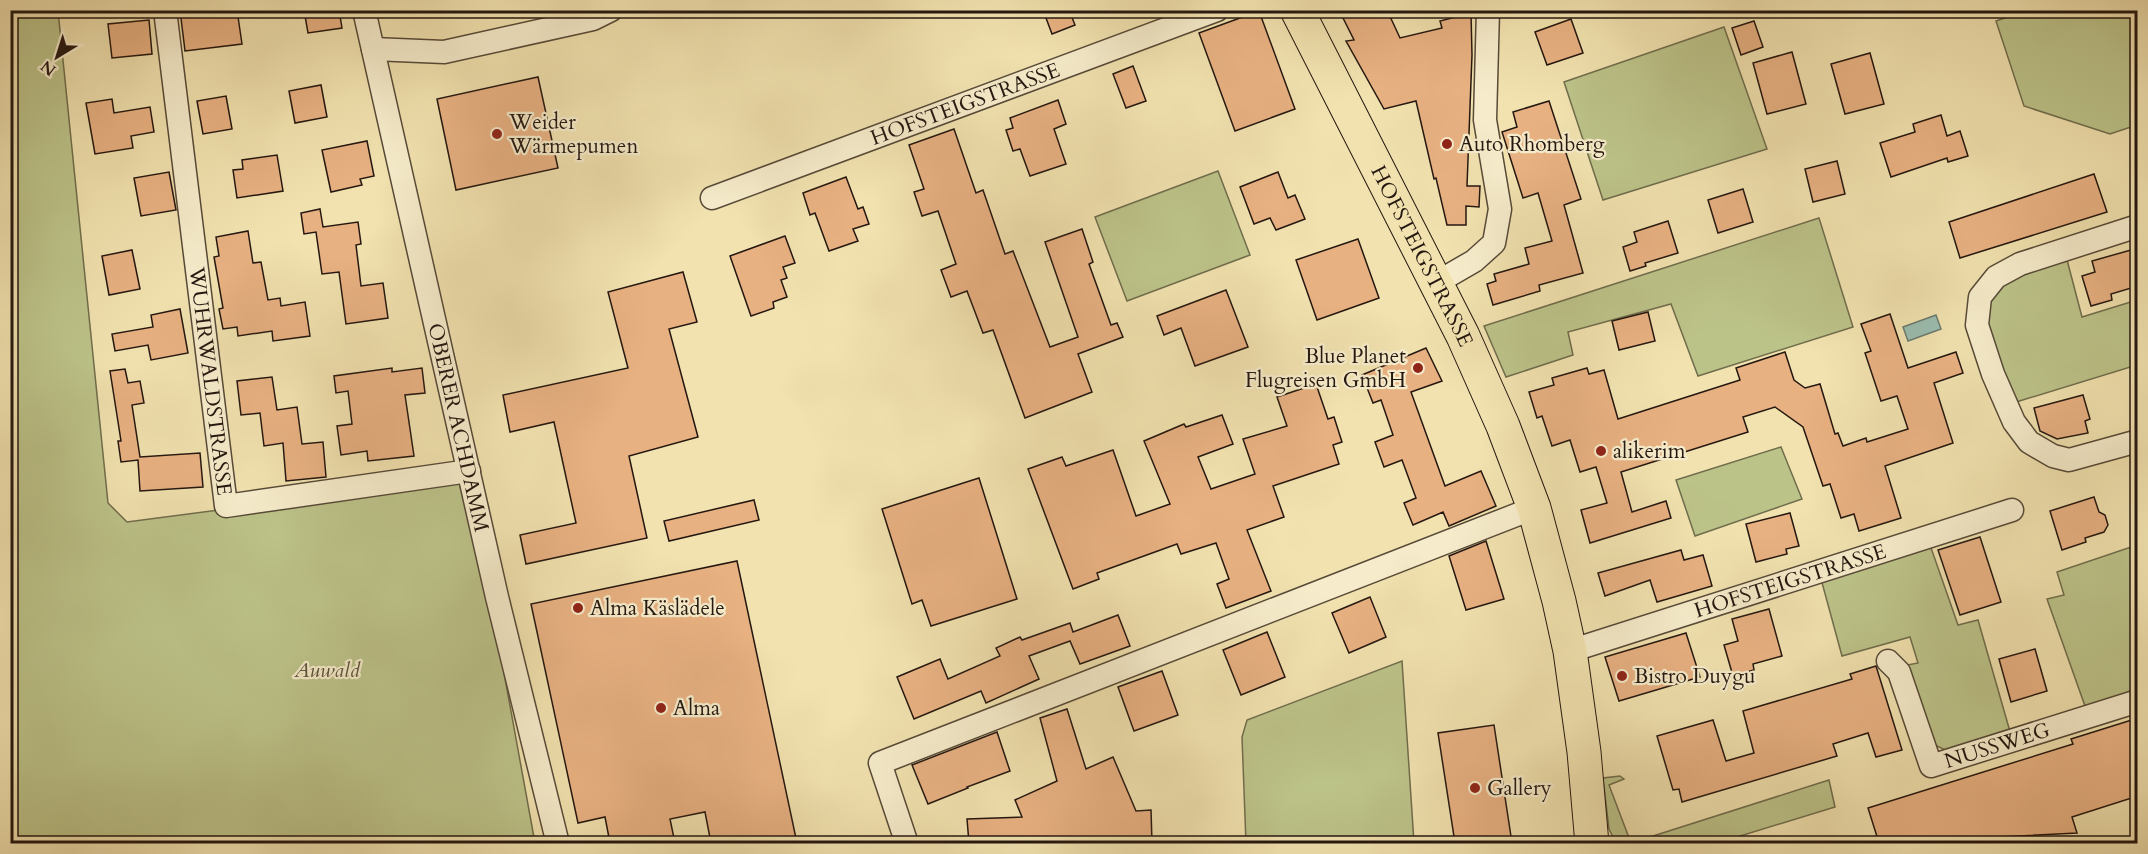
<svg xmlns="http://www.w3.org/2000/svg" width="2148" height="854" font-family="Cardo,serif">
  <rect width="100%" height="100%" fill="#f1e2af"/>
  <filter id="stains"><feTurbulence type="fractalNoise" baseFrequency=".00333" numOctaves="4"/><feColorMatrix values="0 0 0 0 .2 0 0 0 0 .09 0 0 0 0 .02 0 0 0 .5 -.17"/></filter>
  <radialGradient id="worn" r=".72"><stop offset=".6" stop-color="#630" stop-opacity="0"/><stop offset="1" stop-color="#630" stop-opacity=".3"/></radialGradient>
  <!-- green -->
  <g fill="#bcc389" stroke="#706d4c" stroke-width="1.5">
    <path d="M 10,11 L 58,11 L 108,503 L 127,522 L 464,478 L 482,552 L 535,843 L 11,843 Z"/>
    <path d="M 2025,11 L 2137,11 L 2137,125 L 2110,134 L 2024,106 L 1996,21 Z"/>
    <path d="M 1724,27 L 1767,149 L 1603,200 L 1564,82 Z"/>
    <path d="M 1218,171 L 1250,255 L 1127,301 L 1095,217 Z"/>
    <path d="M 1819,218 L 1853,327 L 1698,376 L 1671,304 L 1568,332 L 1573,355 L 1506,377 L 1484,326 Z"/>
    <path d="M 2066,256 L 2082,317 L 2137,300 L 2137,365 L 2013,403 L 1984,315 L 1993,292 L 2010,275 Z"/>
    <path d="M 1781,447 L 1802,499 L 1695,536 L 1676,480 Z"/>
    <path d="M 1930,545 L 1958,625 L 1978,620 L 2011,735 L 1945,750 L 1933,744 L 1902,666 L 1918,663 L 1910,637 L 1842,656 L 1821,579 Z"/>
    <path d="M 2137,545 L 2137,691 L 2085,706 L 2047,599 L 2064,595 L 2057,572 Z"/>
    <path d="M 1402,661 L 1414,843 L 1246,843 L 1242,737 L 1247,720 Z"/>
    <path d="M 1620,776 L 1624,779 L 1609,785 L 1631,843 L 1829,780 L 1835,807 L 1727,840 L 1727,843 L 1616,843 L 1609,829 L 1603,778 Z"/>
  </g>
  <!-- water -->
  <path fill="#9bbdb0" stroke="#6b7b70" stroke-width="1.5" d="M 1936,315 L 1941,329 L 1908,341 L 1903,327 Z"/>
  <!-- building -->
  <g fill="#e8b182" stroke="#241710" stroke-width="1.5">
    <path d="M 180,10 L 237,10 L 242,44 L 185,51 Z"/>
    <path d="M 304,10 L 339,10 L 342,28 L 308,33 Z"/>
    <path d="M 1043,10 L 1069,10 L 1075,25 L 1052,34 Z"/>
    <path d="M 1339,10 L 1387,10 L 1400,38 L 1442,28 L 1440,21 L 1471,13 L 1472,55 L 1467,186 L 1480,186 L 1479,207 L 1466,206 L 1466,225 L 1447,225 L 1436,178 L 1434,179 L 1416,101 L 1384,109 L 1346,41 L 1354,40 Z"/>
    <path d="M 1259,11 L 1295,109 L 1235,131 L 1199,33 Z"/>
    <path d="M 1571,19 L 1583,53 L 1547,65 L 1535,32 Z"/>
    <path d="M 149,20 L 152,54 L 112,58 L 108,24 Z"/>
    <path d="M 1754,21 L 1763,47 L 1741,55 L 1732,28 Z"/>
    <path d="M 1792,52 L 1806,104 L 1767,114 L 1753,63 Z"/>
    <path d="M 1870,53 L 1884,104 L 1845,114 L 1831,64 Z"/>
    <path d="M 1133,66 L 1146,101 L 1126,108 L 1113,74 Z"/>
    <path d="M 538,77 L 558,168 L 456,190 L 437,99 Z"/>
    <path d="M 321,85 L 327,117 L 295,123 L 289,91 Z"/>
    <path d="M 226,96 L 232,129 L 203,134 L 197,101 Z"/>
    <path d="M 112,99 L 114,113 L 150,107 L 154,132 L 131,136 L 133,148 L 95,154 L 86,103 Z"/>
    <path d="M 1058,100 L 1066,124 L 1054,129 L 1066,164 L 1030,176 L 1020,149 L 1013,151 L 1006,130 L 1013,128 L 1010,118 Z"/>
    <path d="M 1549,101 L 1581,199 L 1564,205 L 1583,273 L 1539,285 L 1540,291 L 1493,305 L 1487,284 L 1496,281 L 1494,274 L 1529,264 L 1525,248 L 1552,241 L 1538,193 L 1523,198 L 1502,132 L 1517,127 L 1513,112 Z"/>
    <path d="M 1941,115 L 1947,136 L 1960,131 L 1968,156 L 1948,162 L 1947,158 L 1891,177 L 1880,143 L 1915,132 L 1913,124 Z"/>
    <path d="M 954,129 L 976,193 L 983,190 L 1005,254 L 1013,251 L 1050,347 L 1078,337 L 1045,242 L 1082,229 L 1093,262 L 1089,264 L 1111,325 L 1117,323 L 1123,337 L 1078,354 L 1092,392 L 1025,418 L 993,330 L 983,333 L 967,291 L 951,297 L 941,270 L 956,264 L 938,211 L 922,216 L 914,192 L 924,189 L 909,145 Z"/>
    <path d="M 367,141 L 374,176 L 360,179 L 362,185 L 331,192 L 322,150 Z"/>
    <path d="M 277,155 L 283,191 L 237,198 L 233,170 L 243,169 L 242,160 Z"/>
    <path d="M 1837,161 L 1845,194 L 1813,202 L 1805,169 Z"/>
    <path d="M 169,172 L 176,210 L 141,216 L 134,178 Z"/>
    <path d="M 1278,172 L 1288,198 L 1295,195 L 1305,219 L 1276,230 L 1270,218 L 1254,224 L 1240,187 Z"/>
    <path d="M 2094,174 L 2107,212 L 1960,258 L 1949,222 Z"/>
    <path d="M 846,177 L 858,209 L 863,207 L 869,224 L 853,229 L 858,241 L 829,251 L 815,213 L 810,215 L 803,193 Z"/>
    <path d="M 1743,189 L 1753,222 L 1718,233 L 1708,200 Z"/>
    <path d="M 320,209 L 323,227 L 358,222 L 361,244 L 356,245 L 361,286 L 383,283 L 388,318 L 346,324 L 339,272 L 322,274 L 316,232 L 304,234 L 301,213 Z"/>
    <path d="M 1668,221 L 1678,253 L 1645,263 L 1646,266 L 1630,271 L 1623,247 L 1637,242 L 1634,232 Z"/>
    <path d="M 248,231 L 253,263 L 261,262 L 268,300 L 280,298 L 281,306 L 305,302 L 310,336 L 273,341 L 272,331 L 238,336 L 237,327 L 223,329 L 219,309 L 223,308 L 214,257 L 219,256 L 216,237 Z"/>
    <path d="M 785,236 L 795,263 L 783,267 L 787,278 L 781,280 L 787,297 L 773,302 L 774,308 L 751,316 L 730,256 Z"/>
    <path d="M 1358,239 L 1379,298 L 1317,320 L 1296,260 Z"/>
    <path d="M 2138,248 L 2138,286 L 2111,294 L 2112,300 L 2091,306 L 2082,276 L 2095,272 L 2092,261 Z"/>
    <path d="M 132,250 L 140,289 L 109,295 L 102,256 Z"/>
    <path d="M 683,272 L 697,322 L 669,329 L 698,437 L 629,456 L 647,538 L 526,564 L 520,535 L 576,523 L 554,422 L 510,432 L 503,395 L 628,368 L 608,292 Z"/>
    <path d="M 1226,290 L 1248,347 L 1195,366 L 1181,328 L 1164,335 L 1157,316 Z"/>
    <path d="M 180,309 L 188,353 L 151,360 L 148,345 L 115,351 L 112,334 L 153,327 L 151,315 Z"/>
    <path d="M 1648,312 L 1655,341 L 1619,350 L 1612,321 Z"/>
    <path d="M 1890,314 L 1908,368 L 1956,352 L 1963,373 L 1934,383 L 1953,443 L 1885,466 L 1901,518 L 1859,531 L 1854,514 L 1841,518 L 1830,484 L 1823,486 L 1803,427 L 1775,407 L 1743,417 L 1748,432 L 1621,472 L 1632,512 L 1666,501 L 1671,518 L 1590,543 L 1581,510 L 1607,503 L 1596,467 L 1580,472 L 1570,440 L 1552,446 L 1542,416 L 1537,418 L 1529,392 L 1554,385 L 1552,378 L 1587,368 L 1589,374 L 1604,370 L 1618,419 L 1740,380 L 1736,368 L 1785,352 L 1794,380 L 1805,388 L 1820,384 L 1835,434 L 1838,433 L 1843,446 L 1866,438 L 1867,442 L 1908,429 L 1897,396 L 1881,401 L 1865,353 L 1871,351 L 1861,324 Z"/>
    <path d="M 1426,348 L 1442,381 L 1411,392 L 1445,486 L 1481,471 L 1496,506 L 1449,526 L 1443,512 L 1413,525 L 1404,503 L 1416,498 L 1402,460 L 1384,467 L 1375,442 L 1393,435 L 1381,400 L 1373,403 L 1362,375 Z"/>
    <path d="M 392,368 L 392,372 L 422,368 L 425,393 L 405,395 L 414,456 L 368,461 L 367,451 L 341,455 L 337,426 L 352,424 L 348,391 L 336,393 L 334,376 Z"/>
    <path d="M 125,369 L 128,383 L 140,381 L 144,403 L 132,405 L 140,457 L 200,453 L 203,487 L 140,491 L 138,460 L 121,462 L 118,441 L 121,441 L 110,371 Z"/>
    <path d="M 272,377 L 277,410 L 297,407 L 302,444 L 323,442 L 326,477 L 286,481 L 283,443 L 264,446 L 260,413 L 241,415 L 237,381 Z"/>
    <path d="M 1316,384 L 1328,419 L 1334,417 L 1342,442 L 1333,445 L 1339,464 L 1273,486 L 1284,517 L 1247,530 L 1271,591 L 1226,608 L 1217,584 L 1229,579 L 1216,543 L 1181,554 L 1177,544 L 1097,573 L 1099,579 L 1073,589 L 1028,469 L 1062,457 L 1066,466 L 1113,450 L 1136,516 L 1170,504 L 1144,441 L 1184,424 L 1186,427 L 1222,415 L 1233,444 L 1198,457 L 1211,489 L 1255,474 L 1243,439 L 1287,426 L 1277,397 Z"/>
    <path d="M 2083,395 L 2090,419 L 2085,421 L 2088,433 L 2057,439 L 2040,431 L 2034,408 Z"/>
    <path d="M 979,478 L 1017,599 L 931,626 L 922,600 L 912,604 L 882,509 Z"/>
    <path d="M 2094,497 L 2099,512 L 2105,515 L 2108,525 L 2104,532 L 2085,538 L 2086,542 L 2062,550 L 2050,511 Z"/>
    <path d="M 754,500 L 759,520 L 669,541 L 664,521 Z"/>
    <path d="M 1790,513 L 1799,546 L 1786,549 L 1787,554 L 1756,562 L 1746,524 Z"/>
    <path d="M 1980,537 L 2001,602 L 1960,615 L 1938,550 Z"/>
    <path d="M 1486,541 L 1504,599 L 1466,610 L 1449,556 Z"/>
    <path d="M 1681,550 L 1684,560 L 1703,555 L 1712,586 L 1657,602 L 1650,580 L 1605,596 L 1598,573 Z"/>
    <path d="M 737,561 L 797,843 L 711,843 L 705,812 L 670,819 L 675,843 L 610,843 L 605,817 L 578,823 L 531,604 Z"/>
    <path d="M 1370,597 L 1386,637 L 1349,653 L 1332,613 Z"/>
    <path d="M 1769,609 L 1782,656 L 1753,664 L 1754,670 L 1733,676 L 1724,645 L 1738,641 L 1732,619 Z"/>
    <path d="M 1118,615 L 1130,646 L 1080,664 L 1070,641 L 1029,656 L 1039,679 L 986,703 L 981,691 L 914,719 L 897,677 L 940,659 L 948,679 L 1000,656 L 996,648 L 1020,637 L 1022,640 L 1070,623 L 1073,632 Z"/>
    <path d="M 1267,632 L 1285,677 L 1241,695 L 1223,650 Z"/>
    <path d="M 1686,633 L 1700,677 L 1619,701 L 1605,657 Z"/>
    <path d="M 2035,649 L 2047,691 L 2011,702 L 1999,659 Z"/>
    <path d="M 1876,666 L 1902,750 L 1876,757 L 1868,733 L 1833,744 L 1837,756 L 1682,802 L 1679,789 L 1673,790 L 1657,736 L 1713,720 L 1726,761 L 1754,753 L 1743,711 L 1852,679 L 1850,674 Z"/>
    <path d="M 1162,671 L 1178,715 L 1134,731 L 1118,687 Z"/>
    <path d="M 1067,709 L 1086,769 L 1113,757 L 1136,811 L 1151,810 L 1152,843 L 969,843 L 967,819 L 1022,817 L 1015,800 L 1057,781 L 1040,718 Z"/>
    <path d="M 2138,718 L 2138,796 L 2072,817 L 2077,833 L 1879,843 L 1868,808 L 2073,744 L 2071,739 Z"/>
    <path d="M 1494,725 L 1512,843 L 1455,843 L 1438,733 Z"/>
    <path d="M 997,732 L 1010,771 L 967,787 L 968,788 L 928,804 L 912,765 Z"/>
  </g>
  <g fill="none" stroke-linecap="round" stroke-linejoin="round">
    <defs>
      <g id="minor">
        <path id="s1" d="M 165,10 L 226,506 L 469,471"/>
        <path id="s2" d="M 364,10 L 497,597 L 558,844"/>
        <path d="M 373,49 L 444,52 L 593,19 L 611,10"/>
        <path id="s3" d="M 712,198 L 1217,10"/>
        <path d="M 2138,226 L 2020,264 L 1996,277 L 1980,297 L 1977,325 L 1993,374 L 2014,422 L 2029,442 L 2053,456 L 2069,460 L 2138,441"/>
        <path d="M 1436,283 L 1474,261 L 1494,243 L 1500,209 L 1485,120 L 1488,10"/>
        <path id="s4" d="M 1570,651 L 2012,510"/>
        <path id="s5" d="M 1888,661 L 1899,672 L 1931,766 L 2138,701"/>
        <path d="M 907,844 L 880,763 L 1534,508"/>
      </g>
      <g id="primary">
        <path id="s6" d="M 1297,10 L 1463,336 L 1503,426 L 1534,508 L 1559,601 L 1570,651 L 1584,752 L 1592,844"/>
      </g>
    </defs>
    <!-- minor casing -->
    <use href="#minor" stroke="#574a38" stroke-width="25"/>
    <!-- primary casing -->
    <use href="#primary" stroke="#241710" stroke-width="35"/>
    <!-- minor -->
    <use href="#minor" stroke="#f6eccb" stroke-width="22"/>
    <!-- primary -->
    <use href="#primary" stroke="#f1e2af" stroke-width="33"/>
  </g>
  <!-- markers -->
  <g fill="#8f2418" stroke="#f6eccb" stroke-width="2">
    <circle cx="497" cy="134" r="6"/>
    <circle cx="1447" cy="144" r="6"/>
    <circle cx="1418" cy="368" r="6"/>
    <circle cx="1601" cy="451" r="6"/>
    <circle cx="578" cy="608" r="6"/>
    <circle cx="1622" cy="676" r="6"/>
    <circle cx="661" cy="708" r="6"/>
    <circle cx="1475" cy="788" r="6"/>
  </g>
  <g text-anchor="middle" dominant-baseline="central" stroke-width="4.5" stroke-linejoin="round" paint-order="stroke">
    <!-- street labels -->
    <g font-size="21" fill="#241710" stroke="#f6eccb">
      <text stroke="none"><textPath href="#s3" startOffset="270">HOFSTEIGSTRASSE</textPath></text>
      <text stroke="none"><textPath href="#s6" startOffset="276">HOFSTEIGSTRASSE</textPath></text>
      <text stroke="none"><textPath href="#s1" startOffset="374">WUHRWALDSTRASSE</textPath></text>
      <text stroke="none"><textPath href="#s2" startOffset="428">OBERER ACHDAMM</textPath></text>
      <text stroke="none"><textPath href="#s4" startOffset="231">HOFSTEIGSTRASSE</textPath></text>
      <text stroke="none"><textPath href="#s5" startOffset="184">NUSSWEG</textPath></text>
    </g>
    <!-- poi labels -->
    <g font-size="21" fill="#241710" stroke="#f6eccb" text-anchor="start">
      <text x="509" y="122">Weider<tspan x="509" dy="24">Wärmepumen</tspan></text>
      <text x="1459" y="144">Auto Rhomberg</text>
      <text x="1406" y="356" text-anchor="end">Blue Planet<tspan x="1406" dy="24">Flugreisen GmbH</tspan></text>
      <text x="1613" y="451">alikerim</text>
      <text x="590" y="608">Alma Käslädele</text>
      <text x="1634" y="676">Bistro Duygu</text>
      <text x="673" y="708">Alma</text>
      <text x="1487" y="788">Gallery</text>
    </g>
    <!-- park labels -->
    <g font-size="21" font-style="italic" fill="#59533a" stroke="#f6eccb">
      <text x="327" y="670">Auwald</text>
    </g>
  </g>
  <!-- margin -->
  <rect width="2148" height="854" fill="none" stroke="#f1e2af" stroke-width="36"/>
  <rect x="12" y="12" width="2124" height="830" fill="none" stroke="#241710" stroke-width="3"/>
  <rect x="18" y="18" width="2112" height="818" fill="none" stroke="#241710" stroke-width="1.5"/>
  <!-- north arrow -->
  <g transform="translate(57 57) rotate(218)" stroke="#f6eccb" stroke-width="4.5" paint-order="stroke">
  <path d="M0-4.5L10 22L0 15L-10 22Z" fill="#241710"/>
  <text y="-9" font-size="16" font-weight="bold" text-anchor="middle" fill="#241710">N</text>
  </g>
  <rect width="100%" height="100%" filter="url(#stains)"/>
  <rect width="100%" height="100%" fill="url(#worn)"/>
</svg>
